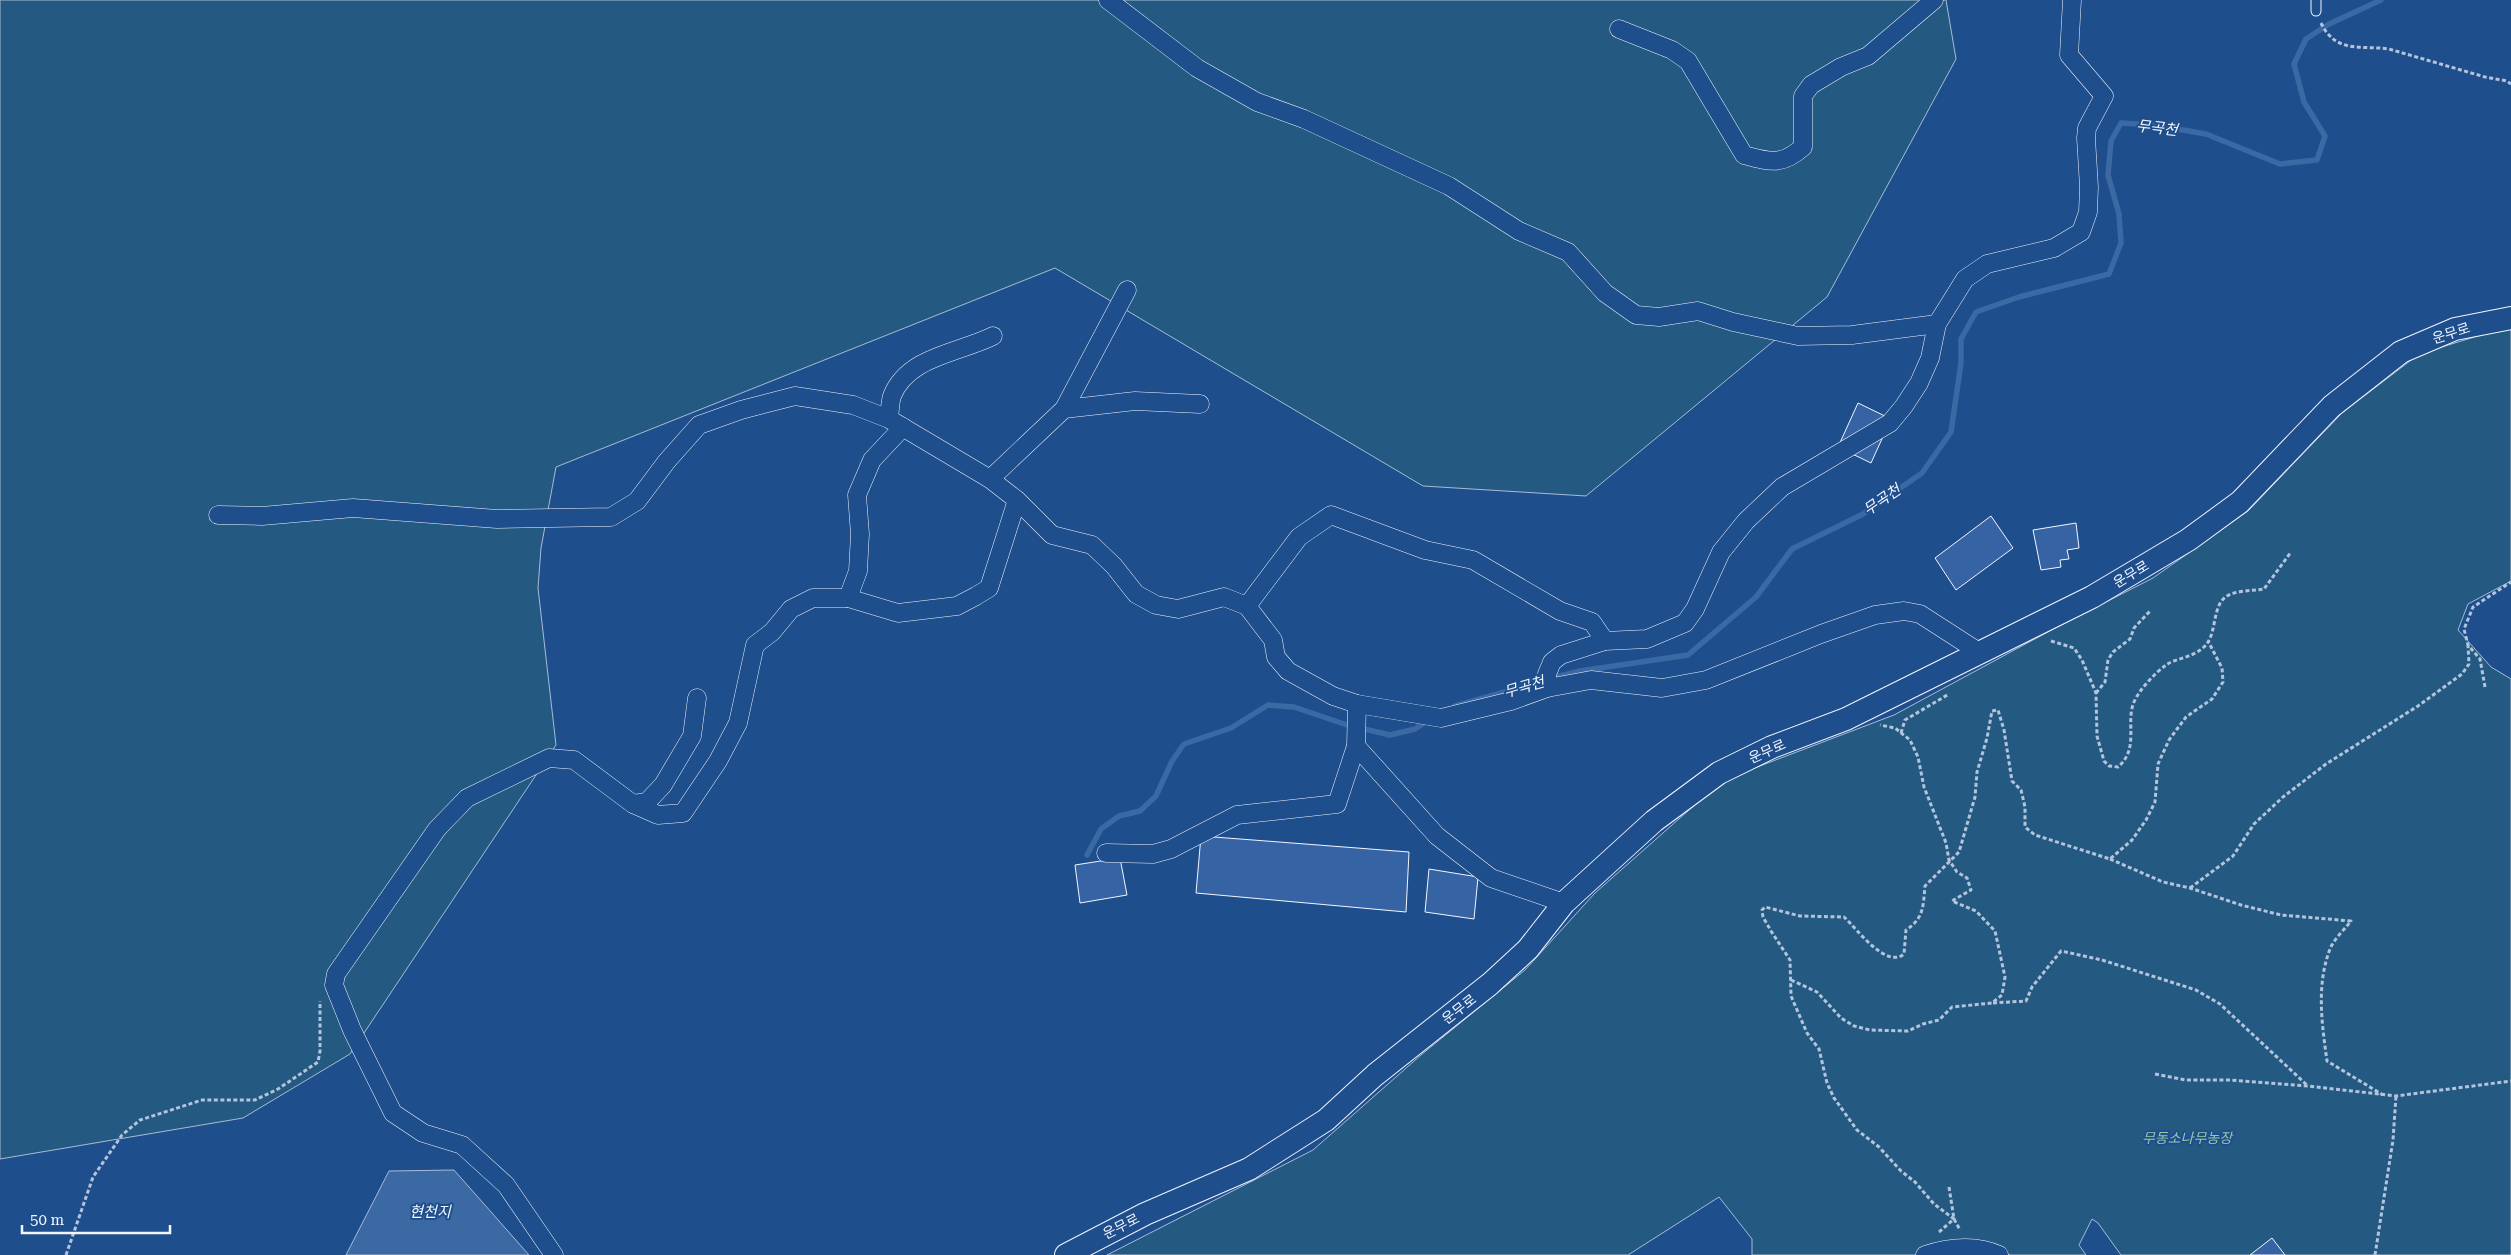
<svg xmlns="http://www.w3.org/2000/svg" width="2511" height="1255" font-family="'Roboto Serif','Noto Sans KR',serif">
  <rect width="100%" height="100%" fill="#1f4e8c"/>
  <!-- green -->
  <g fill="#245a82" stroke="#a8bbd7">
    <path d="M 0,0 L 1946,0 L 1956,59 L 1827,297 L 1586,496 L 1423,486 L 1055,268 L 556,467 L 541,548 L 538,588 L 556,745 L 350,1054 L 243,1118 L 0,1159 Z"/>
    <path d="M 2511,328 L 2511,581 L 2468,604 L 2458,630 L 2491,667 L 2511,679 L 2511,1255 L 2121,1255 L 2098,1223 L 2092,1219 L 2079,1245 L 2086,1255 L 2010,1255 L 1989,1246 L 1923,1255 L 1752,1255 L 1752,1239 L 1719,1197 L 1628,1255 L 1107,1255 L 1313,1150 L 1421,1055 L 1525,970 L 1595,893 L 1723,780 L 1894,715 L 2057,627 L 2153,578 L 2248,511 L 2342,413 L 2419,354 L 2494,331 Z"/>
  </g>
  <!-- water -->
  <path fill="#3b69a3" stroke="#a8bbd7" d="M 454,1170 L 529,1255 L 346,1255 L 389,1171 Z"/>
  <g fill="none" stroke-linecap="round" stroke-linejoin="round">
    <!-- stream -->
    <g stroke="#3b69a3" stroke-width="5.5">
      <path d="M 1549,679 L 1580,671 L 1688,655 L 1756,597 L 1792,549 L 1863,514 L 1922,473 L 1951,432 L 1961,363 L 1961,339 L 1976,312 L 2019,297 L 2109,274 L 2121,243 L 2119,214 L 2108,175 L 2111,141 L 2121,123 L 2154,125 L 2206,134 L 2280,164 L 2317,160 L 2325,136 L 2304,102 L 2294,64 L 2306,39 L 2329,24 L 2381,0"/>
      <path d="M 1455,706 L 1540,682"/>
      <path d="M 1087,855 L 1101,829 L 1119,816 L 1140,811 L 1156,796 L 1172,761 L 1184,744 L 1231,728 L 1268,705 L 1294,707 L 1347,725 L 1390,735 L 1415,729 L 1427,721"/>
    </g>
  </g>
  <!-- building -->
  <g fill="#3563a3" stroke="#f2f6ff">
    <path d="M 1858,403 L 1891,419 L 1871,463 L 1838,447 Z"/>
    <path d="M 1991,516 L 2013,548 L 1956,590 L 1935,558 Z"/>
    <path d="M 2076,523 L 2079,548 L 2067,550 L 2069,559 L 2060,560 L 2061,567 L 2041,570 L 2033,530 Z"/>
    <path d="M 1201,836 L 1409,852 L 1406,912 L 1196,893 Z"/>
    <path d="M 1120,858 L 1127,895 L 1080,903 L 1075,865 Z"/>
    <path d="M 1429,869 L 1478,877 L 1474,919 L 1425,912 Z"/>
    <path d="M 2272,1238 L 2285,1255 L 2250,1255 Z"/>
  </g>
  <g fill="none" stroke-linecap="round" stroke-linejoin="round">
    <defs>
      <path id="service" d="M 2316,0 L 2316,11"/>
      <g id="minor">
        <path d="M 1108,0 L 1197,68 L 1257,102 L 1304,119 L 1449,186 L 1519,231 L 1568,252 L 1605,293 L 1636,315 L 1659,317 L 1698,311 L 1733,322 L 1798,336 L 1852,335 L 1937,324"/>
        <path d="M 1619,29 L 1672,50 L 1688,61 L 1744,155 C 1770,162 1782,166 1803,147 L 1803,96 L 1811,85 L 1841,67 L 1868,56 L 1934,0"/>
        <path d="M 1064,409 L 1127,290"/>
        <path d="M 889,419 C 890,411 890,402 892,396 C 908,356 959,353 993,336"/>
        <path d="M 990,479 L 1064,409 L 1135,401 L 1200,404"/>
        <path d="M 218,515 L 262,516 L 353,508 L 497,519 L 611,517 L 637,501 L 667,461 L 699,425 L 741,410 L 795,396 L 853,405 L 889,419 L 990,479 L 1017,500 L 1052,535 L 1092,545 L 1114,566 L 1136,594 L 1156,605 L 1178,609 L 1224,597 L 1247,606 L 1273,640 L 1276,657 L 1288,671 L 1333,696 L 1357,704 L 1441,718 L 1511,701 L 1547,688 L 1591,680 L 1662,688 L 1706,680 L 1821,634 L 1875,615 L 1904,611 L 1920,614 L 1979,652"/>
        <path d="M 848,598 L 898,613 L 957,606 L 976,596 L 989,588 L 1017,500"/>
        <path d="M 1247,606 L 1299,537 L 1331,515 L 1425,550 L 1473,560 L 1560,611 L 1592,622 L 1605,641"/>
        <path d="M 1547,688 L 1547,674 L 1552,662 L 1561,655 L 1605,641 L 1647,639 L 1685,623 L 1695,609 L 1721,552 L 1746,521 L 1782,487 L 1890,423 L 1904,406 L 1919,383 L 1930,358 L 1937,324 L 1965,279 L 1987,264 L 2054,248 L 2081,232 L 2088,212 L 2089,187 L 2086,138 L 2087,128 L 2104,96 L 2069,55 L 2072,0"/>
        <path d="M 1356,746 L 1437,836 L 1491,878 L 1564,903"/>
        <path d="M 633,804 L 647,802 L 663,785 L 692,736 L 697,698"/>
        <path d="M 1106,853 L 1153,854 L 1171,849 L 1237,815 L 1337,804 L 1356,746 L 1357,704"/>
        <path d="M 554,1255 L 506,1185 L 462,1145 L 423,1133 L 393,1113 L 352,1030 L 334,985 L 336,974 L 437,829 L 467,798 L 549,758 L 574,760 L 633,804 L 658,815 L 683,813 L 718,761 L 738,723 L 755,645 L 772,632 L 791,609 L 813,598 L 848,598 L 858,571 L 860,534 L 857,495 L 872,460 L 903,427"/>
        <path d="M 1925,1255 C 1950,1247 1975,1244 1999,1255"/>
      </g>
      <path id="tertiary" d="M 1066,1255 L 1145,1214 L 1249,1169 L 1326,1120 L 1375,1075 L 1490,984 L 1528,949 L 1564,903 L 1654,821 L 1719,773 L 1772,747 L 1846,719 L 2092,597 L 2188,540 L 2240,502 L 2332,406 L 2401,352 L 2455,329 L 2511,318"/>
    </defs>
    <!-- service casing -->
    <use href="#service" stroke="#f2f6ff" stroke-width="11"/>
    <!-- minor casing -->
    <use href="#minor" stroke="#f2f6ff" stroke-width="19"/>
    <!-- tertiary casing -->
    <use href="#tertiary" stroke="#f2f6ff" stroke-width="24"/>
    <!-- path -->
    <g stroke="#b3c4dc" stroke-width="3" stroke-dasharray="4 2.5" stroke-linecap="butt">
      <path d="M 2321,23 C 2336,54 2361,45 2389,49 L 2485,77 L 2507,81 L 2511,84"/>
      <path d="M 2051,641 L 2074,648 L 2082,660 L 2096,693 L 2097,736 L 2104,761 L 2109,766 L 2118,767 C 2140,748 2125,723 2134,702 C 2139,690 2155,673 2166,665 C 2176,658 2192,658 2204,647 C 2218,634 2211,606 2227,596 C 2237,590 2253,591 2264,589 L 2291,552"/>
      <path d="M 2485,687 L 2480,659 L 2468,645 L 2464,629 L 2473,607 L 2511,582"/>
      <path d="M 2096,693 L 2105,682 L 2108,660 L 2113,652 L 2130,639 L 2134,628 L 2151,610"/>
      <path d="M 1901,733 L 1905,720 L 1949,694"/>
      <path d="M 2110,859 L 2163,882 L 2190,888 L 2241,905 L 2281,915 L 2351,921 C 2344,930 2334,939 2330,949 C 2316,985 2322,1025 2327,1061 L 2383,1095"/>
      <path d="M 2190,888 L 2233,856 L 2254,824 L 2283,797 L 2326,764 L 2418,706 L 2462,674 L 2469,664 L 2468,645"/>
      <path d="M 1791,980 L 1817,992 L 1841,1018 L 1854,1026 L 1870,1030 L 1908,1031 L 1923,1024 L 1939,1020 L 1952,1007 L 1992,1003 L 2002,995 L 2005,977 L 1995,931 L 1976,911 L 1952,901 L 1971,890 L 1967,878 L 1957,872 L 1949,860 L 1946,843 L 1924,787 L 1918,757 L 1910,740 L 1895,728 L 1880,725"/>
      <path d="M 1993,1003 L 2026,1001 L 2032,987 L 2061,951 L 2102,960 L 2196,990 L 2220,1004 L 2308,1086"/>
      <path d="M 2155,1074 L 2186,1080 L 2230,1080 L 2308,1086 L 2396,1096 L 2511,1081"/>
      <path d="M 1949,1187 L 1954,1219 L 1960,1230"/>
      <path d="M 1939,1232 L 1954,1219 L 1934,1204 L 1915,1182 L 1901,1171 L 1879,1147 L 1857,1130 L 1834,1098 L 1827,1083 L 1819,1049 L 1807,1033 L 1791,996 L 1790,960 L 1771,931 L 1763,917 L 1762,910 L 1765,907 L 1800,916 L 1844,917 C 1857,929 1886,969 1904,954 L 1906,930 C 1924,918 1923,907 1925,886 L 1959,852 L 1975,797 L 1977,772 L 1987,738 L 1992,711 L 1998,710 L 2004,730 L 2012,781 L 2021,790 L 2025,807 L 2025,827 L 2035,835 L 2110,859 L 2132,840 L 2146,820 L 2155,802 L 2158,764 L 2169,740 L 2186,717 L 2212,699 L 2223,682 L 2222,668 L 2208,641"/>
      <path d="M 66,1255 L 93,1177 L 122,1135 L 140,1120 L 202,1100 L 255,1100 L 278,1089 L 318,1062 L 320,1051 L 320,1001"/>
      <path d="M 2375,1255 L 2393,1140 L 2396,1096"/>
    </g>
    <!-- service -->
    <use href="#service" stroke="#1f4e8c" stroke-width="9"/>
    <!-- minor -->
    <use href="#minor" stroke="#1f4e8c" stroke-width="18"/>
    <!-- tertiary -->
    <use href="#tertiary" stroke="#1f4e8c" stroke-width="22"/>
  </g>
  <g text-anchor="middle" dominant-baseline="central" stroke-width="4" stroke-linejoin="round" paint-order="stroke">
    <!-- street labels -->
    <g font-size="14" fill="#f2f6ff" stroke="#1f4e8c">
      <text transform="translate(2451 333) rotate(-18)">운무로</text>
      <text transform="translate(2131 574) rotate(-31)">운무로</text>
      <text transform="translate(1767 751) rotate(-24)">운무로</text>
      <text transform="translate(1459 1009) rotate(-38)">운무로</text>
      <text transform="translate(1121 1226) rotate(-27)">운무로</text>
    </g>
    <!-- park labels -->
    <g font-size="14" font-style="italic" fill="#97c8a6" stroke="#1f4e8c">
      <text x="2187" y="1138">무동소나무농장</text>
    </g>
    <!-- water labels -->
    <g font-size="15" font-style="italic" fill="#f2f6ff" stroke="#1f4e8c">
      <text transform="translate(2157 128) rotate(7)">무곡천</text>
      <text transform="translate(1882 500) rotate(-34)">무곡천</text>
      <text transform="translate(1524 687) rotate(-16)">무곡천</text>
      <text x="430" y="1212">현천지</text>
    </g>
  </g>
  <!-- scale -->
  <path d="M22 1225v8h148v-8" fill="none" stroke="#f2f6ff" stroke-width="2.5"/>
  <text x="30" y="1225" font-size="15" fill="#f2f6ff" stroke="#1f4e8c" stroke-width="4" paint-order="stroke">50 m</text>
</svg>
